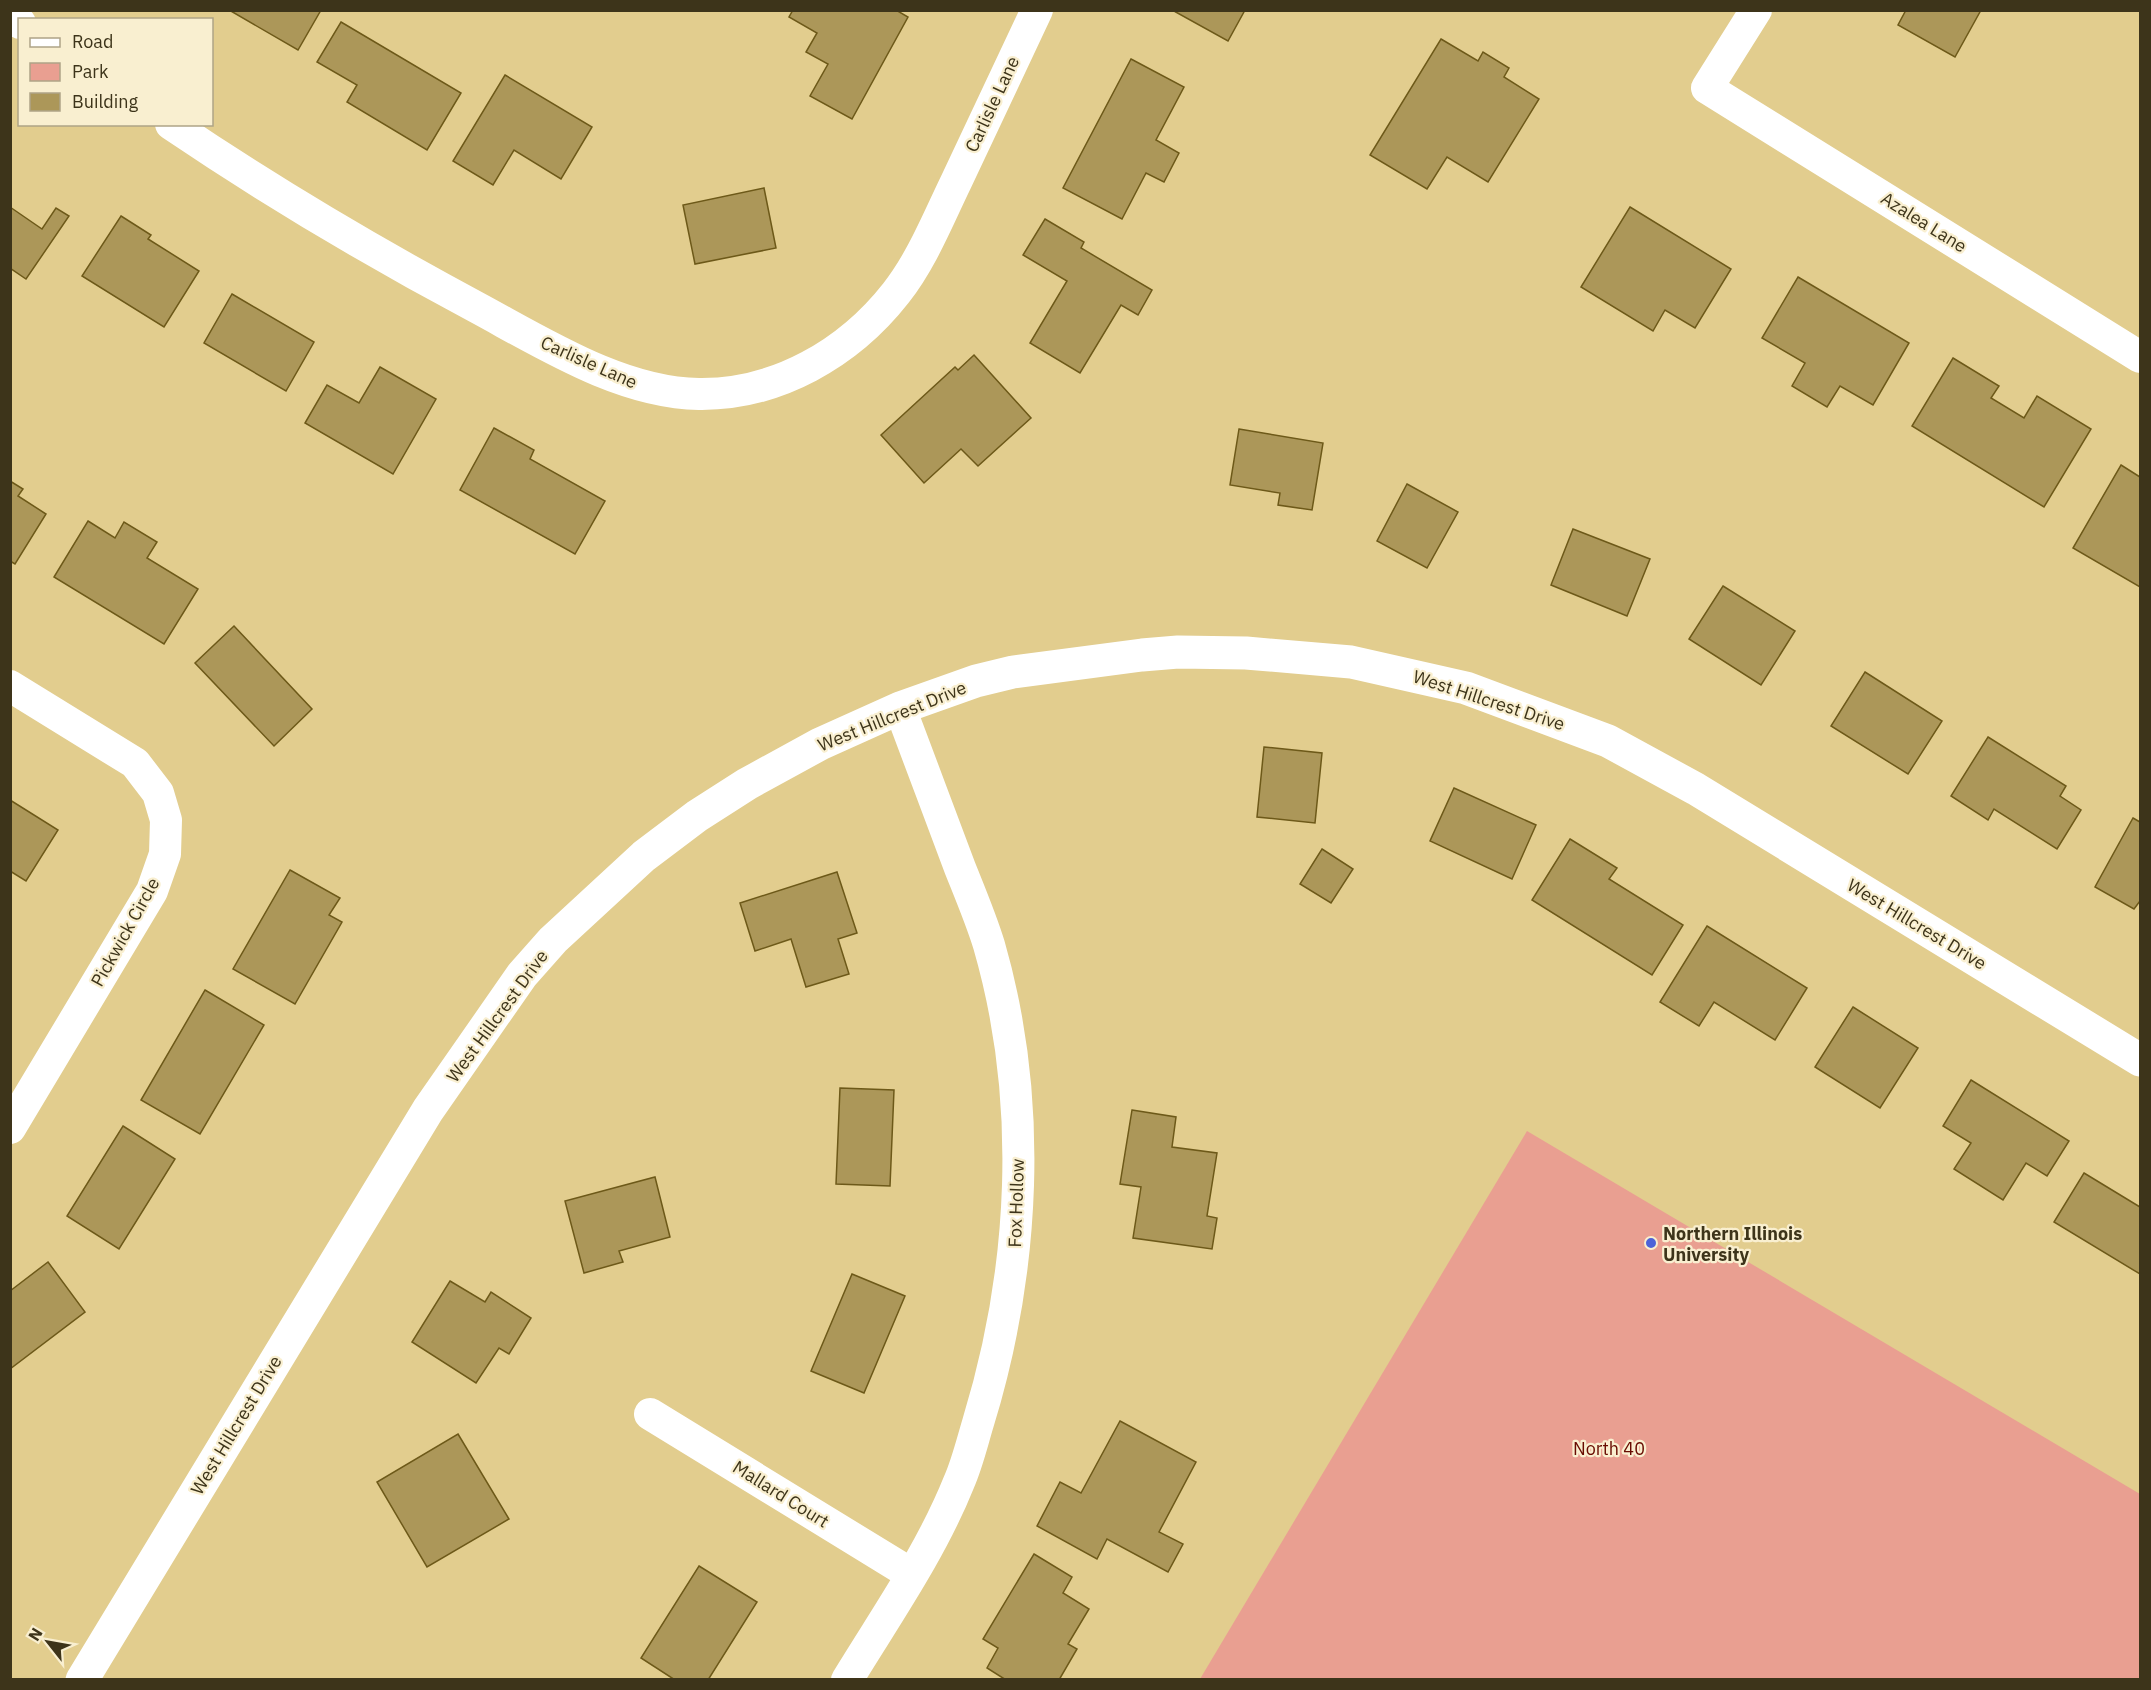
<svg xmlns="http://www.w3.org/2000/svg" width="2151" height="1690" font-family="'IBM Plex Sans',sans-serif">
  <rect width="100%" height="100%" fill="#e2cd8e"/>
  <!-- green -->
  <path fill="#e99f91" d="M 1527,1131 L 2140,1494 L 2140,1679 L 1200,1679 Z"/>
  <!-- building -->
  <g fill="#ac9759" stroke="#6d5919" stroke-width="1.5">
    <path d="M 229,10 L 321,10 L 298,50 Z"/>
    <path d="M 793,10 L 896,10 L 908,17 L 852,119 L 810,96 L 828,64 L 806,52 L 817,33 L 789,17 Z"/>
    <path d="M 1172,10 L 1245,10 L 1228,41 Z"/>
    <path d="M 1906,10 L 1981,10 L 1955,57 L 1898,25 Z"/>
    <path d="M 341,22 L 461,93 L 427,150 L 347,102 L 357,85 L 317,62 Z"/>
    <path d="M 1441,39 L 1478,61 L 1483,52 L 1509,68 L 1504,77 L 1539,99 L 1488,182 L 1447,157 L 1427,189 L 1370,155 Z"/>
    <path d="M 1131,59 L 1184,87 L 1156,140 L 1179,153 L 1164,182 L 1146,173 L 1122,219 L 1063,188 Z"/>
    <path d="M 505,75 L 592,127 L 561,179 L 514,150 L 493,185 L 453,161 Z"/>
    <path d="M 764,188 L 776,248 L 695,264 L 683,205 Z"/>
    <path d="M 10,207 L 42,229 L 56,208 L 69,216 L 26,279 L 10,268 Z"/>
    <path d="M 1630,207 L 1731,269 L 1695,328 L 1665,310 L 1653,331 L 1581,287 Z"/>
    <path d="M 121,216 L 151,235 L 148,239 L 199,271 L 164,327 L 82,276 Z"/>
    <path d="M 1045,219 L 1084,242 L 1081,248 L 1152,290 L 1138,315 L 1121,305 L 1080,373 L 1030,343 L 1067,281 L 1023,255 Z"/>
    <path d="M 1798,277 L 1909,343 L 1873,405 L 1840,386 L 1827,407 L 1792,386 L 1805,363 L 1762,338 Z"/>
    <path d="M 232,294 L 314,342 L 286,391 L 204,343 Z"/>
    <path d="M 974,355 L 1031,418 L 978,466 L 961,449 L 924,483 L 881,435 L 955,367 L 958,370 Z"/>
    <path d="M 1953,358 L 1999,386 L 1991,398 L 2024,418 L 2037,396 L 2091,429 L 2044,507 L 1912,426 Z"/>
    <path d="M 380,367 L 436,399 L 393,474 L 305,423 L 327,385 L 359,403 Z"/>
    <path d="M 494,428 L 534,450 L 530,459 L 605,501 L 575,554 L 460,490 Z"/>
    <path d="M 1239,429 L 1323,443 L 1312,510 L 1278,505 L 1280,493 L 1230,485 Z"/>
    <path d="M 2121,465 L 2140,477 L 2140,587 L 2073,548 Z"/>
    <path d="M 10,481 L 23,489 L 18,496 L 46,514 L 15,564 L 10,561 Z"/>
    <path d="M 1407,484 L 1458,512 L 1427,568 L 1377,541 Z"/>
    <path d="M 88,521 L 115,538 L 124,522 L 157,542 L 147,558 L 198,589 L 164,644 L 54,577 Z"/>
    <path d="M 1573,529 L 1650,559 L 1627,616 L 1551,585 Z"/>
    <path d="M 1723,586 L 1795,631 L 1761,685 L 1689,639 Z"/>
    <path d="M 234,626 L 312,709 L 274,746 L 195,663 Z"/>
    <path d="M 1865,672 L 1942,721 L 1908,774 L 1831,726 Z"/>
    <path d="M 1988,737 L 2066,786 L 2060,796 L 2081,810 L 2057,849 L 1994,809 L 1988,820 L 1951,796 Z"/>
    <path d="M 1264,747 L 1322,753 L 1315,823 L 1257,817 Z"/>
    <path d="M 1454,788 L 1536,825 L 1512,879 L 1430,841 Z"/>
    <path d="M 10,800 L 58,830 L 26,881 L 10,871 Z"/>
    <path d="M 2133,818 L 2140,822 L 2140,901 L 2134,909 L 2095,887 Z"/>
    <path d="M 1570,839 L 1617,868 L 1609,879 L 1683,925 L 1652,975 L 1532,900 Z"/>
    <path d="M 1322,849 L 1353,869 L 1331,903 L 1300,884 Z"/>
    <path d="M 290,870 L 340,898 L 329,915 L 342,922 L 295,1004 L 233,969 Z"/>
    <path d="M 837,872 L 857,933 L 838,939 L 849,974 L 806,987 L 791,939 L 755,951 L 740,903 Z"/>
    <path d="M 1707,926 L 1807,988 L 1775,1040 L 1714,1002 L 1699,1026 L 1660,1002 Z"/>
    <path d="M 205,990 L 264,1025 L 200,1134 L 141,1100 Z"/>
    <path d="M 1853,1007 L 1918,1048 L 1880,1108 L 1815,1067 Z"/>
    <path d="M 1971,1080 L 2069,1141 L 2047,1176 L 2026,1163 L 2003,1200 L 1954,1169 L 1971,1143 L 1943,1126 Z"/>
    <path d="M 840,1088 L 894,1090 L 890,1186 L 836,1184 Z"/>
    <path d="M 1132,1110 L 1176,1117 L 1172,1147 L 1217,1153 L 1207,1216 L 1217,1218 L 1212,1249 L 1133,1238 L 1141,1187 L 1120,1184 Z"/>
    <path d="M 123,1126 L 175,1159 L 119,1249 L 67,1216 Z"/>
    <path d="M 2084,1173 L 2140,1207 L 2140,1274 L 2054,1222 Z"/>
    <path d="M 655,1177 L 670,1237 L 619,1251 L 623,1262 L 584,1273 L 565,1201 Z"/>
    <path d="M 48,1262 L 85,1312 L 10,1369 L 10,1291 Z"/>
    <path d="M 852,1274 L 905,1296 L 864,1393 L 811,1371 Z"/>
    <path d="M 450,1281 L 485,1302 L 491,1292 L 531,1318 L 509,1354 L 499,1348 L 476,1383 L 412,1342 Z"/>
    <path d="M 1120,1421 L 1196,1462 L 1159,1532 L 1183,1544 L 1168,1572 L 1107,1539 L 1097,1559 L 1037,1526 L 1060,1482 L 1081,1493 Z"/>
    <path d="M 458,1434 L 509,1519 L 427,1567 L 377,1482 Z"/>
    <path d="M 1034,1554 L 1072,1577 L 1063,1593 L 1089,1609 L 1068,1644 L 1077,1649 L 1059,1680 L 1006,1680 L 987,1668 L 998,1648 L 983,1639 Z"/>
    <path d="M 699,1566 L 757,1602 L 708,1680 L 675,1680 L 641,1658 Z"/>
  </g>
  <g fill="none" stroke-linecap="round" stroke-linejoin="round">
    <!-- street -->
    <g stroke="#fff" stroke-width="32">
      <path d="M 1756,10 L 1707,88 L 2140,357"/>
      <path d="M 10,17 L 20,23"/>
      <path d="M 171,124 C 270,191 371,251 476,307 C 543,343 621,393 699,394 C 777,395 849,353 896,293 C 922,260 938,219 956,182 C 983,125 1010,68 1037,10"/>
      <path d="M 10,686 L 135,763 L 158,793 L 166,820 L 165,854 L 152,891 L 10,1128"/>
      <path d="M 650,1414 L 911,1574"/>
      <path d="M 847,1680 C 886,1616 931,1552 959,1482 C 967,1464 972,1443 978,1423 C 1025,1270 1034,1101 989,945 C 981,919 970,893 960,868 C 940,815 920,761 900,708"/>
    </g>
    <!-- secondary -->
    <path stroke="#fff" stroke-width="33" d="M 82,1680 L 428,1110 L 522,975 L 553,940 L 644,856 L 697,816 L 747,784 L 820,744 L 900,708 L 976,681 L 1013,672 L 1142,655 L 1178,652 L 1246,653 L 1351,662 L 1466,688 L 1608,741 L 1696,789 L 2140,1060"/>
  </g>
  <!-- markers -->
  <circle fill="#4d63d8" stroke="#f9efd0" stroke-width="2" cx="1651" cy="1243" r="6"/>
  <g text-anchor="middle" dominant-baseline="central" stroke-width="4.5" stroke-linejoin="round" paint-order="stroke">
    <!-- street labels -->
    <g font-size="18" fill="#3d341a" stroke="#f9efd0">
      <text transform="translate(992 104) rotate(-65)">Carlisle Lane</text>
      <text transform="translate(1924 222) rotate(32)">Azalea Lane</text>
      <text transform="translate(589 362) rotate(24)">Carlisle Lane</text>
      <text transform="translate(1489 700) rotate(18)">West Hillcrest Drive</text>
      <text transform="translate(892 716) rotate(-22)">West Hillcrest Drive</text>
      <text transform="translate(1917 924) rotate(31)">West Hillcrest Drive</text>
      <text transform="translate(125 932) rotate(-61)">Pickwick Circle</text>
      <text transform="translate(497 1016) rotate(-54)">West Hillcrest Drive</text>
      <text transform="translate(1016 1203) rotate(-88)">Fox Hollow</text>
      <text transform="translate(236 1425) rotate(-59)">West Hillcrest Drive</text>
      <text transform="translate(781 1494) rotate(32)">Mallard Court</text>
    </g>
    <!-- poi labels -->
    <g font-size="18" font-weight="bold" fill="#3d341a" stroke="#f9efd0" text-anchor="start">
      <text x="1663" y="1233">Northern Illinois<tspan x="1663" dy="21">University</tspan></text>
    </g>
    <!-- park labels -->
    <g font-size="18" fill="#680b01" stroke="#f9efd0">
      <text x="1609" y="1448">North 40</text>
    </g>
  </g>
  <!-- border -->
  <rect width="2151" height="1690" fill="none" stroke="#3d341a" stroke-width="24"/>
  <!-- legend -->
  <rect x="18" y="18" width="195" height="108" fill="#f9efd0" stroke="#aea487" stroke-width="1.5"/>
  <rect x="30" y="38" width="30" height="9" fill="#ffffff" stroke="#aea487" stroke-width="1.5"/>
  <text x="72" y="48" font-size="18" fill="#3d341a">Road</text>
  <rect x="30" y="63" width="30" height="18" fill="#e99f91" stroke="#aea487" stroke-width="1.5"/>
  <text x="72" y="78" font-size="18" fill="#3d341a">Park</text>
  <rect x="30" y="93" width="30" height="18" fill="#ac9759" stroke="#aea487" stroke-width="1.5"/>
  <text x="72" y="108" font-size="18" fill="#3d341a">Building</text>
  <!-- north arrow -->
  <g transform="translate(48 1642) rotate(301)" stroke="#f9efd0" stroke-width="4.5" paint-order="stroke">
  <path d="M0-4.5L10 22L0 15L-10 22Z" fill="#3d341a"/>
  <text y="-9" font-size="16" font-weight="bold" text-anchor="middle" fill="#3d341a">N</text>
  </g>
</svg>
